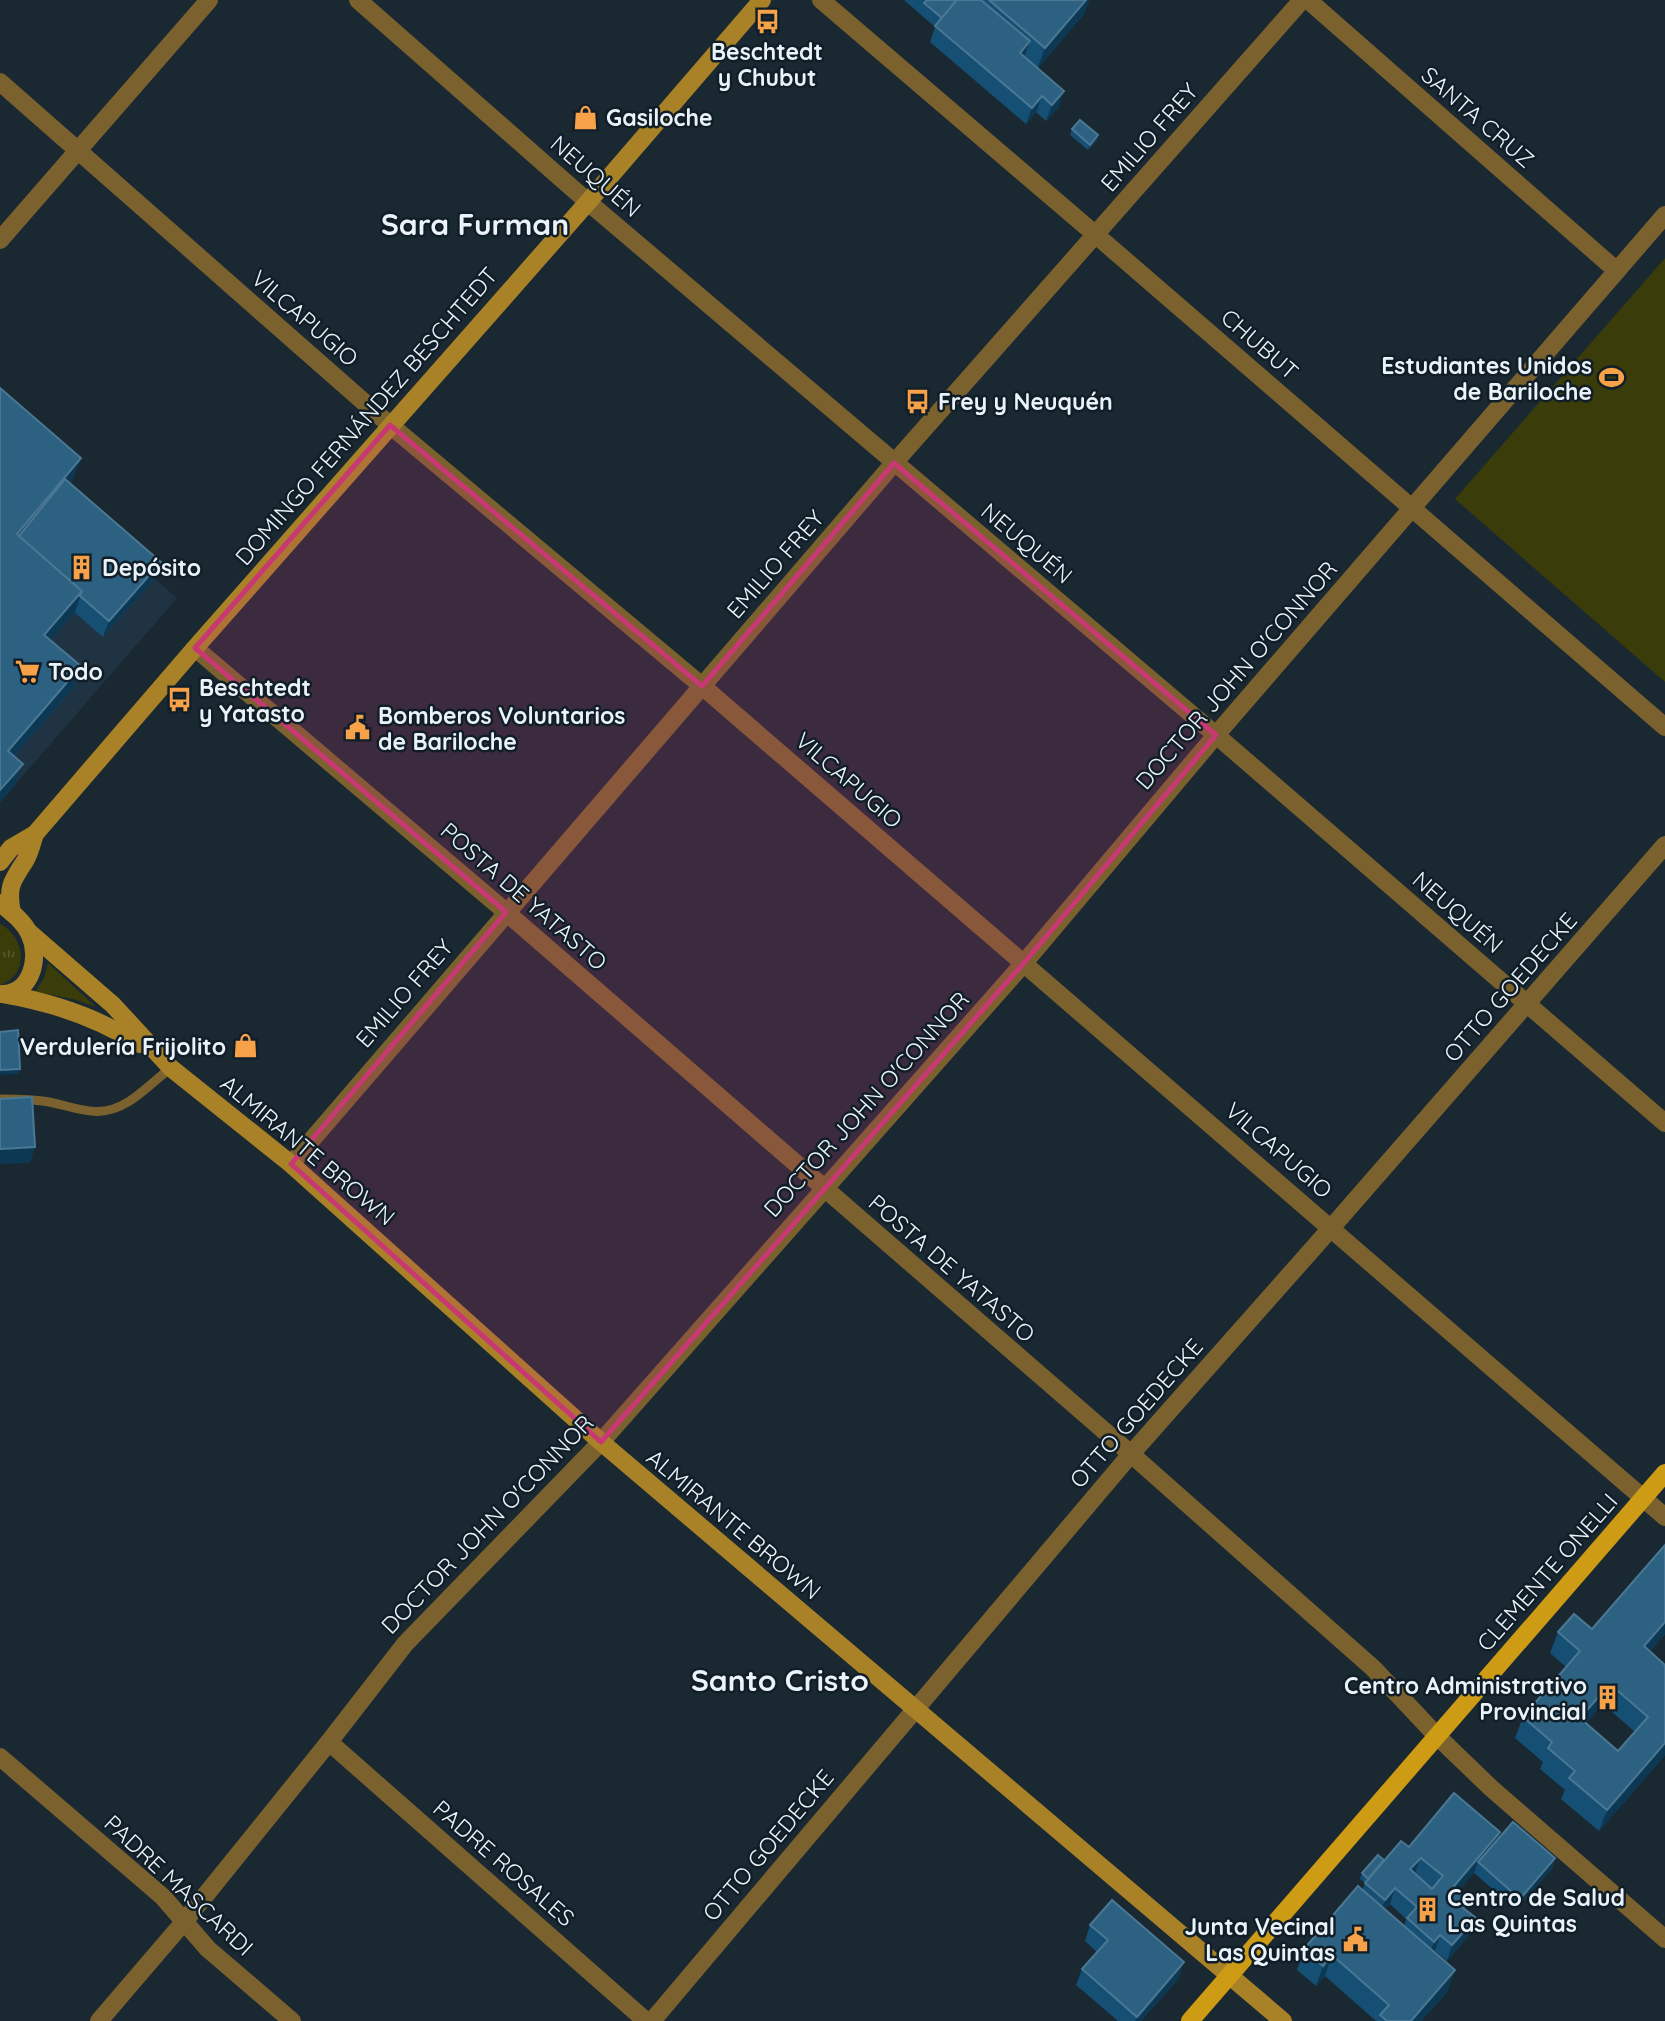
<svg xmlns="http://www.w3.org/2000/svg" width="1665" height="2021" font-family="Quicksand,sans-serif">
  <defs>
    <pattern id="park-tufts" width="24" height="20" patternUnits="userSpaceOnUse" patternTransform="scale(1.75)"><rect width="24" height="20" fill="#3a3c09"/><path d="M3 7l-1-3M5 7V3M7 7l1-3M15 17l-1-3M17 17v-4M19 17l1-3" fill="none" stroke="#57592e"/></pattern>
  </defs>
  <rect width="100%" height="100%" fill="#1a2832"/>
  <!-- built -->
  <path fill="#1f3342" d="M 60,495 L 177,598 L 0,802 Z"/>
  <!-- grass -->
  <g fill="#3a3c09">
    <path d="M 1665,258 L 1665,682 L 1455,499 Z"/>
    <path d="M 48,963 L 96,1007 L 73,999 L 35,992 L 44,978 Z"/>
  </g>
  <!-- park -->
  <path fill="url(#park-tufts)" d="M 0,924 C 25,936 30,975 0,985 Z"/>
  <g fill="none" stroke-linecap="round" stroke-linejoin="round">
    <!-- lane -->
    <path stroke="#7a612e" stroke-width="9" d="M 0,1099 C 17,1099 33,1099 49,1102 C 79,1108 99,1120 128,1102 C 143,1093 157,1078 171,1068"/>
    <!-- street -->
    <g stroke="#7a612e" stroke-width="18">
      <path d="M 358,0 L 588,202 L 1216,735 L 1665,1123"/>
      <path d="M 821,0 L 1096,235 L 1665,727"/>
      <path d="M 1308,0 L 1617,271"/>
      <path d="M 0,82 L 390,425 L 702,686 L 1665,1517"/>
      <path d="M 0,240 L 209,0"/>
      <path d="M 195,648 L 506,912 L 1131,1454 L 1373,1668 L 1437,1736 L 1491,1788 L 1665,1939"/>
      <path d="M 291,1164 L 894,463 L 1302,0"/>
      <path d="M 329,1742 L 646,2021"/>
      <path d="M 0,1757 L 163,1897 L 208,1949 L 292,2021"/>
      <path d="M 99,2021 L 183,1923 L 329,1742 L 405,1644 L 601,1442 L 1024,963 L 1216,735 L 1665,215"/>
      <path d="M 652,2021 L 1131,1454 L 1332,1227 L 1665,845"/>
    </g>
    <!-- secondary -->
    <g stroke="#a98227" stroke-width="18">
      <path d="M 0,862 L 11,848 L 35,834 L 195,648 L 588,202 L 762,0"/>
      <path d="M 0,903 C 11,912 24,921 30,935 C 40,957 32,993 3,994"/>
      <path d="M 12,913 C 7,888 11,882 25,861 C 30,853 32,843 35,834"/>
      <path d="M 30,933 L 113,1005 L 171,1068 L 291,1164 L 601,1442 L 1283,2021"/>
      <path d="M 3,994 C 51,1002 98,1018 139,1044"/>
    </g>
    <!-- primary -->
    <path stroke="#ce9b15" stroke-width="18" d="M 1190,2021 L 1665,1473"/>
  </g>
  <!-- wall -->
  <g fill="#154f73" fill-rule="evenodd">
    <path d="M 904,0 L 1089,0 L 1084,14 L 1038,68 L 1059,107 L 1046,121 L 1036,112 L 1026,124 L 930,42 L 935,27 Z"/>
    <path d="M 1072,129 L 1097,141 L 1088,150 L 1070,135 Z"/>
    <path d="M 0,388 L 73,479 L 70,483 L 161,562 L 155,578 L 103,637 L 74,612 L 50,640 L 81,666 L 74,687 L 14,756 L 15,785 L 0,802 Z"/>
    <path d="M 1665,1545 L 1665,1634 L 1650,1651 L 1665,1755 L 1599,1831 L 1561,1799 L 1565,1790 L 1540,1769 L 1543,1762 L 1515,1738 L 1523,1717 L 1566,1667 L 1550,1653 L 1558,1632 L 1592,1629 ZM 1603,1704 L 1635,1732 L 1618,1751 L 1586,1723 Z"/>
    <path d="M 1500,1832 L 1498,1839 L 1555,1858 L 1552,1869 L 1516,1909 L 1474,1873 L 1459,1890 L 1466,1910 L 1476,1918 L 1470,1934 L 1447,1961 L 1435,1951 L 1434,1951 L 1448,1991 L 1421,2021 L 1376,2021 L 1325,1976 L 1316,1986 L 1297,1970 L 1304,1949 L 1362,1890 L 1365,1883 L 1360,1879 L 1362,1873 L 1409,1847 ZM 1390,1904 L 1406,1919 L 1404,1926 L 1385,1909 Z"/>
    <path d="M 1090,1925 L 1179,1978 L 1141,2021 L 1118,2021 L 1076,1985 L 1082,1969 L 1097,1952 L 1085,1941 Z"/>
  </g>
  <!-- shaded-wall -->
  <g fill="#0d3853">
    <path d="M 1086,0 L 1089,0 L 1084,14 L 1037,69 L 1045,48 Z"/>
    <path d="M 1030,41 L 1024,57 L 1020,53 Z"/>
    <path d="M 1064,91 L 1059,107 L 1046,121 L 1052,105 Z"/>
    <path d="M 1042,96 L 1036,112 L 1026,124 L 1032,108 Z"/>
    <path d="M 1098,135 L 1097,141 L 1088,150 L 1090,145 Z"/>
    <path d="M 81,458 L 73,479 L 20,543 L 17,534 Z"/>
    <path d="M 161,562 L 155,578 L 103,637 L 109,621 Z"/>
    <path d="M 82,591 L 75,612 L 37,656 L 44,635 Z"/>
    <path d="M 81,666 L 74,687 L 0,772 L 8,751 Z"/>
    <path d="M 23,764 L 15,785 L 0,802 L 0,790 Z"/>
    <path d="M 20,1069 L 18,1074 L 0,1075 L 0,1070 Z"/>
    <path d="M 35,1147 L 30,1163 L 0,1164 L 0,1149 Z"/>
    <path d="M 1665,1622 L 1665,1634 L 1636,1667 L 1644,1646 Z"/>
    <path d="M 1610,1684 L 1603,1704 L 1573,1739 L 1580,1718 Z"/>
    <path d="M 1665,1743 L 1665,1755 L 1599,1831 L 1607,1810 Z"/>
    <path d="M 1500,1832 L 1495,1848 L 1478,1862 L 1474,1873 L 1449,1902 L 1454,1886 Z"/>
    <path d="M 1421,1858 L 1415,1873 L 1410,1869 Z"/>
    <path d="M 1555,1858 L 1552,1869 L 1516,1909 L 1520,1899 Z"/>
    <path d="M 1395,1888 L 1390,1904 L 1379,1916 L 1385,1900 Z"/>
    <path d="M 1476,1918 L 1470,1934 L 1447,1961 L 1452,1945 Z"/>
    <path d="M 1440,1935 L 1435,1951 L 1428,1958 L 1434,1942 Z"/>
    <path d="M 1332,1955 L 1325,1976 L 1316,1986 L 1323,1966 Z"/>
    <path d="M 1184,1962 L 1179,1978 L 1141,2021 L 1135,2021 L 1137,2017 Z"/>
    <path d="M 1455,1970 L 1448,1991 L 1421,2021 L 1411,2021 Z"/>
  </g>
  <!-- building -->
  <g fill="#2c6182" stroke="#4a7894" stroke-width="2" fill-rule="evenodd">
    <path d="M 927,0 L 957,0 L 942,18 L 924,3 Z"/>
    <path d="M 957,0 L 981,0 L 1030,41 L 1020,53 L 1064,91 L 1052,105 L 1042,96 L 1032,108 L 935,26 Z"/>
    <path d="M 989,0 L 1086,0 L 1045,48 Z"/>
    <path d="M 1080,120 L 1098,135 L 1090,145 L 1072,129 Z"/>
    <path d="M 0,388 L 81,458 L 17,534 L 82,591 L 44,635 L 81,666 L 8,751 L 23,764 L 0,790 Z"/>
    <path d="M 65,479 L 161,562 L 109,621 L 80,596 L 82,591 L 19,536 Z"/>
    <path d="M 18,1030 L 20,1069 L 0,1070 L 0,1032 Z"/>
    <path d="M 32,1097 L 35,1147 L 0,1149 L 0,1099 Z"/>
    <path d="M 1665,1545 L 1665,1622 L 1644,1646 L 1665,1665 L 1665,1743 L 1607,1810 L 1569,1778 L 1575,1771 L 1548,1748 L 1552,1742 L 1523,1717 L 1580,1651 L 1558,1632 L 1574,1614 L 1592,1629 ZM 1610,1684 L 1648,1717 L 1618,1751 L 1580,1718 Z"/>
    <path d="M 1454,1793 L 1500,1832 L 1454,1886 L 1470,1900 L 1463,1908 L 1476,1918 L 1452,1945 L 1440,1935 L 1434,1942 L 1407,1918 L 1417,1907 L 1395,1888 L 1385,1900 L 1365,1883 L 1401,1841 L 1409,1847 ZM 1421,1858 L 1443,1876 L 1432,1889 L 1410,1869 Z"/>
    <path d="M 1513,1822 L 1555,1858 L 1520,1899 L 1478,1862 Z"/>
    <path d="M 1378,1855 L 1384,1860 L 1368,1879 L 1362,1873 Z"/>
    <path d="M 1358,1886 L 1455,1970 L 1411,2021 L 1387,2021 L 1380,2015 L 1389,2005 L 1332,1955 L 1323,1966 L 1304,1949 Z"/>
    <path d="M 1112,1900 L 1184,1962 L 1137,2017 L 1082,1969 L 1108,1940 L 1090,1925 Z"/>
  </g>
  <!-- marked area -->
  <path fill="#c83973" fill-opacity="0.2" stroke="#c83973" stroke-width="5" stroke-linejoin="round" d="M 390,425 L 702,686 L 894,463 L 1216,735 L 1024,963 L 601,1442 L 291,1164 L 506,912 L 195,648 Z"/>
  <!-- icons -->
  <defs>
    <symbol id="bus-bare" viewBox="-9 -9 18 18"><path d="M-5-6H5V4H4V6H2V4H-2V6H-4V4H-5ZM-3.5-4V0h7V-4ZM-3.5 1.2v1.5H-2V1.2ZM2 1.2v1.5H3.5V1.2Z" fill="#f7a248" stroke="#111e28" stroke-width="2.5" paint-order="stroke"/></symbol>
    <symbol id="shop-bare" viewBox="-9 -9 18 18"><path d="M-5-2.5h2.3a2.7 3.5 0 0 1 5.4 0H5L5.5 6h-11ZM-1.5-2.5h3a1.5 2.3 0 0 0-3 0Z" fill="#f7a248" stroke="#111e28" stroke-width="2.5" paint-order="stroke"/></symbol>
    <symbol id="stadium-bare" viewBox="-9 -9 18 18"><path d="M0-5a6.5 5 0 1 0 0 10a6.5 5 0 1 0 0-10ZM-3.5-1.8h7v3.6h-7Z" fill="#f7a248" stroke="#111e28" stroke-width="2.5" paint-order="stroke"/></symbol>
    <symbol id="building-bare" viewBox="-9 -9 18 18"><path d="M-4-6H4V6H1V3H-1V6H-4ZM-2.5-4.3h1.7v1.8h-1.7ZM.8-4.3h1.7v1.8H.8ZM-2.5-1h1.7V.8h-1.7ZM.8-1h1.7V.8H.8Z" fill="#f7a248" stroke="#111e28" stroke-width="2.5" paint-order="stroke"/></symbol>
    <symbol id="supermarket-bare" viewBox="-9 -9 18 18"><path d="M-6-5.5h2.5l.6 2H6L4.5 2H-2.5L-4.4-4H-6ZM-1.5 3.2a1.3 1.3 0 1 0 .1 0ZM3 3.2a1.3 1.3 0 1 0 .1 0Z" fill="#f7a248" stroke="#111e28" stroke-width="2.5" paint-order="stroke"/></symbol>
    <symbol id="civic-bare" viewBox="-9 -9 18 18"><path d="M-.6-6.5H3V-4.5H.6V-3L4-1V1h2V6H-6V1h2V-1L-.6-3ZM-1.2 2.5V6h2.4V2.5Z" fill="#f7a248" stroke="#111e28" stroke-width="2.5" paint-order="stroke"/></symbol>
  </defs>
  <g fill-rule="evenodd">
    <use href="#bus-bare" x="750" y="4" width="35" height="35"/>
    <use href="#shop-bare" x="568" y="100" width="35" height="35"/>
    <use href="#stadium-bare" x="1594" y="360" width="35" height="35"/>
    <use href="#bus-bare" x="900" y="384" width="35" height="35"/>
    <use href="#building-bare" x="64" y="550" width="35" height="35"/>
    <use href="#supermarket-bare" x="10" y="654" width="35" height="35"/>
    <use href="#bus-bare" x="162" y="682" width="35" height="35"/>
    <use href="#civic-bare" x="340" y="710" width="35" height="35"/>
    <use href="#shop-bare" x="228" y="1028" width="35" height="35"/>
    <use href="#building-bare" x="1590" y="1680" width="35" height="35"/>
    <use href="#building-bare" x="1410" y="1892" width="35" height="35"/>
    <use href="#civic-bare" x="1338" y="1922" width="35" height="35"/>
  </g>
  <g text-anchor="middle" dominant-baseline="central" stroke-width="5" stroke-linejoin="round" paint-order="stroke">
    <!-- poi labels -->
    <g font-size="23" font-weight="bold" fill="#eaf3fa" stroke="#111e28" text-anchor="start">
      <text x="767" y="51" text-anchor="middle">Beschtedt<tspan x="767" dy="26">y Chubut</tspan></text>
      <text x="606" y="117">Gasiloche</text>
      <text x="1592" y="365" text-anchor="end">Estudiantes Unidos<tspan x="1592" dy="26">de Bariloche</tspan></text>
      <text x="938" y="401">Frey y Neuquén</text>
      <text x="102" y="567">Depósito</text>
      <text x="48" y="671">Todo</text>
      <text x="199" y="687">Beschtedt<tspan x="199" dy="26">y Yatasto</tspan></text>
      <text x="378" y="715">Bomberos Voluntarios<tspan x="378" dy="26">de Bariloche</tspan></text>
      <text x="226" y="1046" text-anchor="end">Verdulería Frijolito</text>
      <text x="1587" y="1685" text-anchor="end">Centro Administrativo<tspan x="1587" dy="26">Provincial</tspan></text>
      <text x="1447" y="1897">Centro de Salud<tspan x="1447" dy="26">Las Quintas</tspan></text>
      <text x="1335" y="1926" text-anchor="end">Junta Vecinal<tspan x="1335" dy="26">Las Quintas</tspan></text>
    </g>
    <!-- street labels -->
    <g font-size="23" fill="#eaf3fa" stroke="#111e28">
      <text transform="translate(1478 117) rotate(41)">SANTA CRUZ</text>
      <text transform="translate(1149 137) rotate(-49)">EMILIO FREY</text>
      <text transform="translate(596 176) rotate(41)">NEUQUÉN</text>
      <text transform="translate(305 318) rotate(41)">VILCAPUGIO</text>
      <text transform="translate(1260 344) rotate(41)">CHUBUT</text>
      <text transform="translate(366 416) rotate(-49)">DOMINGO FERNÁNDEZ BESCHTEDT</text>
      <text transform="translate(1027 543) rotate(40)">NEUQUÉN</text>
      <text transform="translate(775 564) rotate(-49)">EMILIO FREY</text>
      <text transform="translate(1236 675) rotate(-49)">DOCTOR JOHN O'CONNOR</text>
      <text transform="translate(849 780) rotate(41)">VILCAPUGIO</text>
      <text transform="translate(524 896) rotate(41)">POSTA DE YATASTO</text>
      <text transform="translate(1458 912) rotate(41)">NEUQUÉN</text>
      <text transform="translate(1510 987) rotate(-49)">OTTO GOEDECKE</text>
      <text transform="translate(404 993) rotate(-49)">EMILIO FREY</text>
      <text transform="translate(866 1104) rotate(-48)">DOCTOR JOHN O'CONNOR</text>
      <text transform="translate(308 1150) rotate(40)">ALMIRANTE BROWN</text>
      <text transform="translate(1279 1150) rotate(41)">VILCAPUGIO</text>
      <text transform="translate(952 1268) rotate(41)">POSTA DE YATASTO</text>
      <text transform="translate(1136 1413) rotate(-49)">OTTO GOEDECKE</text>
      <text transform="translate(487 1524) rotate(-46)">DOCTOR JOHN O'CONNOR</text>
      <text transform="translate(734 1524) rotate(40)">ALMIRANTE BROWN</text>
      <text transform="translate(1547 1572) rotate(-49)">CLEMENTE ONELLI</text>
      <text transform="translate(768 1845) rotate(-50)">OTTO GOEDECKE</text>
      <text transform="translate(504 1863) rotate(41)">PADRE ROSALES</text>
      <text transform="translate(179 1885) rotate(43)">PADRE MASCARDI</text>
    </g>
    <!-- district labels -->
    <g font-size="30" font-weight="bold" fill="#eaf3fa" stroke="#111e28">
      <text x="475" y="224">Sara Furman</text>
      <text x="780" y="1680">Santo Cristo</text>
    </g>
  </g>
</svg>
